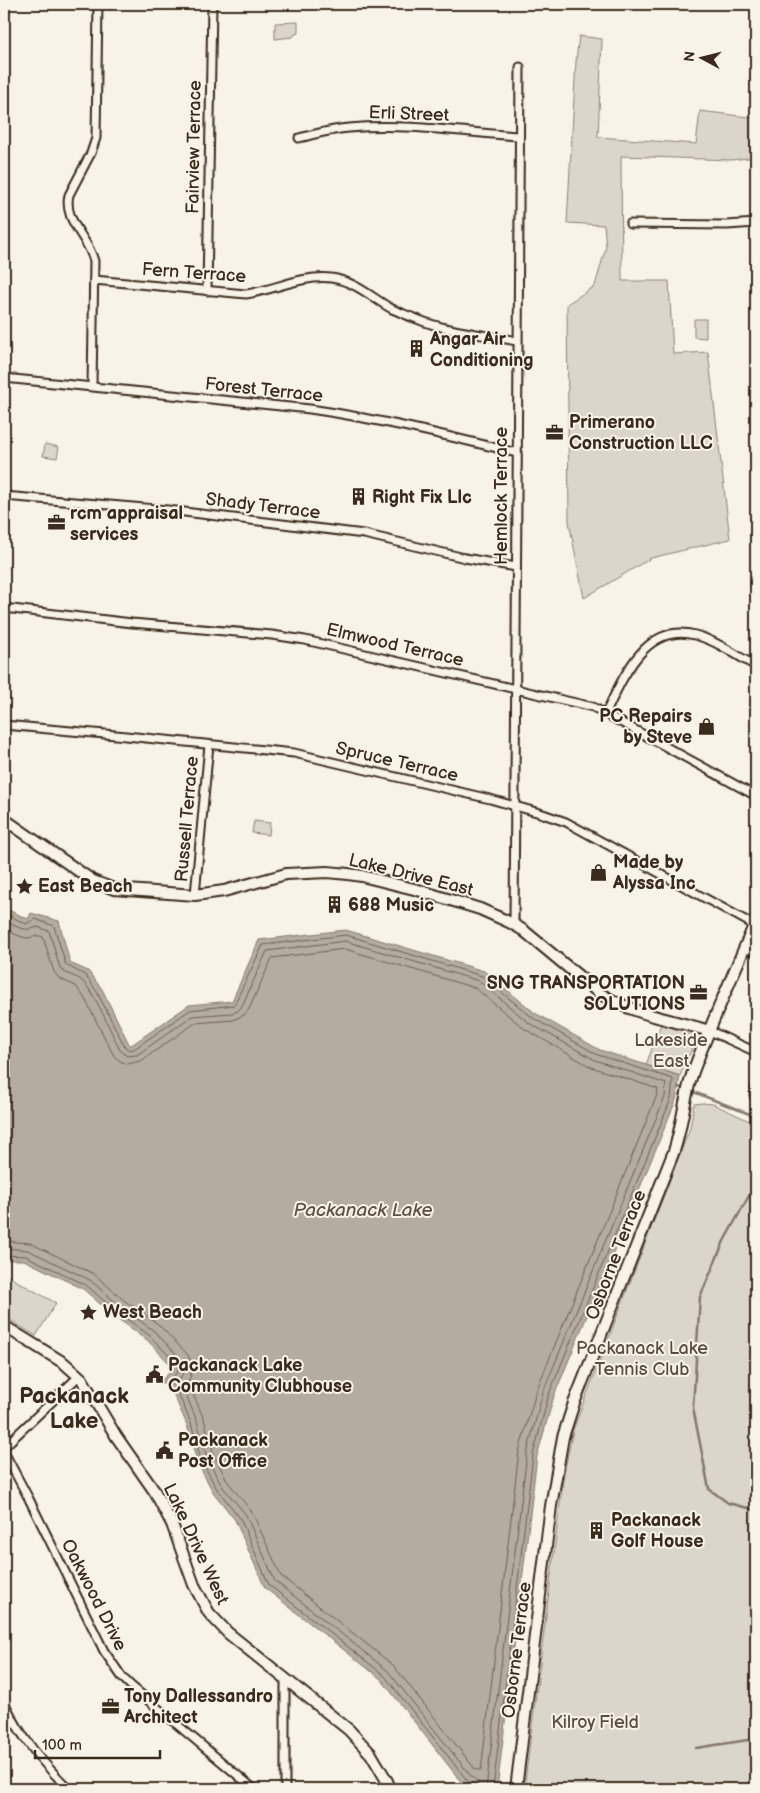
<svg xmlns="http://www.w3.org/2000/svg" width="760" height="1793" font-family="'Balsamiq Sans',sans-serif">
  <rect width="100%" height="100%" fill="#f7f3e8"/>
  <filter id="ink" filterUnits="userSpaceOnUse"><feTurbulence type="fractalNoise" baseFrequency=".02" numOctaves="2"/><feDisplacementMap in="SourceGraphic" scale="10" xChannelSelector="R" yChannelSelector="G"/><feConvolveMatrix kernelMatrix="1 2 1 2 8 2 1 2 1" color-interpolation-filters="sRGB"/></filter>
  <g filter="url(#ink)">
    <!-- green -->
    <g fill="#dbd6cb" stroke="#8b8074">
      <path d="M 298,22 L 298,33 L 294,35 L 293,37 L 275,39 L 275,23 Z"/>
      <path d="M 579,36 L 602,39 L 598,137 L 696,144 L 700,111 L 756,118 L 756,157 L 731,160 L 621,156 L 622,281 L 669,281 L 673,354 L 708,352 L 730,539 L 651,558 L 584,598 L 569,522 L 567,304 L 595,286 L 606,247 L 604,225 L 567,223 L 576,61 Z"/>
      <path d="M 694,319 L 706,319 L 706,338 L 694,337 Z"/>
      <path d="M 45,444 L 59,447 L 57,458 L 43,456 Z"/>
      <path d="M 254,821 L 270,823 L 269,835 L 252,833 Z"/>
      <path d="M 661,1024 L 690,1034 L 694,1038 L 694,1044 L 680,1076 L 646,1065 Z"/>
      <path d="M 703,1103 L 713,1104 L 756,1124 L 756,1204 L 752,1215 L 756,1218 L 756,1789 L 524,1789 L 564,1473 L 573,1430 L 681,1151 L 690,1128 L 694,1104 Z"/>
      <path d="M 4,1274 L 56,1303 L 36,1336 L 4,1316 Z"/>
    </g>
    <!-- water -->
    <path fill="#b4aca0" stroke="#84786c" d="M 4,908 L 28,919 L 31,913 L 59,921 L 70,963 L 88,971 L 102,989 L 130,1046 L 189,1005 L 232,1001 L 259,940 L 346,930 L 484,971 L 535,1013 L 600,1050 L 680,1076 L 676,1100 L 554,1396 L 537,1456 L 497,1789 L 470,1789 L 462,1783 L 381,1679 L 265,1588 L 235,1520 L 213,1492 L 197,1462 L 187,1425 L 173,1393 L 161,1381 L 174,1368 L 146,1339 L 114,1316 L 83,1289 L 24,1260 L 7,1260 L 4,1259 Z"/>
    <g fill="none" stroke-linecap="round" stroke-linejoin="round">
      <!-- shore -->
      <g stroke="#6b5e52" stroke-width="1">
        <path d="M 4,913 L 26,924 L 35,919 L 54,926 L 66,965 L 85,975 L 97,992 L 125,1047 L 129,1050 L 134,1049 L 190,1010 L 234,1005 L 263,945 L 346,935 L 482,976 L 533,1018 L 598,1055 L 673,1079 L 671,1099 L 549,1394 L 533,1455 L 493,1789"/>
        <path d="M 4,920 C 15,926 25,933 37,927 L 49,931 L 60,968 C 66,975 74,975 81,980 C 95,991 111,1033 120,1050 L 127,1056 L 137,1055 L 192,1016 L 232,1013 L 238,1011 L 242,1006 L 267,951 L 345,941 L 479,981 L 529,1023 L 595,1060 L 666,1084 L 665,1097 L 543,1392 L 527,1453 L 486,1789"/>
        <path d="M 4,928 C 11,932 19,937 27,938 C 33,938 37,934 43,937 L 54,972 L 60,979 L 76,986 L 85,999 L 114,1056 L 120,1061 L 127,1064 L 141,1061 L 195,1023 L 233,1020 L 244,1015 L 249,1009 L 272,958 L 345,949 L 475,988 L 525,1029 L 591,1067 L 658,1089 L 657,1095 L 537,1389 L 519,1451 L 481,1771 L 475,1769 L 393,1665 L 281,1576 L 252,1512 L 228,1482 L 214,1455 L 204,1419 L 188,1383 L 193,1367 L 188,1355 L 159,1325 L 125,1301 L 94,1274 L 30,1243 L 4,1241"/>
        <path d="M 4,1248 L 28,1250 L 90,1280 L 121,1307 L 154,1331 L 183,1361 L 185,1370 L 178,1382 L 183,1388 L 197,1421 L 207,1458 L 222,1486 L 246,1515 L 275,1581 L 388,1671 L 470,1775 L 477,1781 L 479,1789"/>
        <path d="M 4,1255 L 26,1256 L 86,1285 L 117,1312 L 149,1335 L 177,1364 L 178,1371 L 169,1382 L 177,1391 L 191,1423 L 201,1460 L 217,1489 L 240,1518 L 269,1585 L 384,1675 L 466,1779 L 472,1785 L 473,1789"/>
      </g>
      <!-- stream -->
      <g stroke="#84786c" stroke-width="2.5">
        <path d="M 678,1087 L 686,1089"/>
        <path d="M 691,1091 L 752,1115 L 756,1119"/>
        <path d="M 756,1183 L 724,1241 L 700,1297 L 693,1408 L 709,1489 L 728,1503 L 756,1510"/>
        <path d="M 696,1748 L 748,1740 L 756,1741"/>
      </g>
      <defs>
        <g id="street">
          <path d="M 299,138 C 316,134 332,129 349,128 C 405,123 462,132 518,136"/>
          <path d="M 630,224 L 727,225 L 756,223"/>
          <path d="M 94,280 L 246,294 C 275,290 301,275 331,278 C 355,281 372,298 392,309 C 400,312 408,316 417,319 C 445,331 486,335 517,341"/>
          <path d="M 207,291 L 212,4"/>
          <path d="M 4,378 L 310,409 C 380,419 448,436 517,453"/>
          <path d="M 92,386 L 94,261 C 88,237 63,221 69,195 L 91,153 L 96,138 L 98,4"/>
          <path d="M 4,496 L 168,510 L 364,534 L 465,558 L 516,567"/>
          <path d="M 4,608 L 132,623 L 272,635 L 305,640 L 593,707 L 756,796"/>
          <path d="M 606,713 C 626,670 651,613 709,640 C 726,647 740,658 756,666"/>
          <path d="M 4,725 L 116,735 L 294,753 L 490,799 L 540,813 L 566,822 L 754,925"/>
          <path d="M 195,895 L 209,745"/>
          <path d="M 514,925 L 520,67"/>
          <path d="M 745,948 L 756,953"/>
          <path d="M 710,1031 L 756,1052"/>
          <path d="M 756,1086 L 754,1095 L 756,1100"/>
          <path d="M 4,1447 L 79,1376"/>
          <path d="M 4,1452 L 29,1499 L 104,1651 L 122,1677 L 130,1685 L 254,1789"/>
          <path d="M 285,1679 L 285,1789"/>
          <path d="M 4,1702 C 22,1739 40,1760 69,1789"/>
        </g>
        <g id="secondary">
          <path d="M 4,819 L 93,881 L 114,889 L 195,895 L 224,891 L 286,874 L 327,872 L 348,874 L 362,876 L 418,890 L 480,909 L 509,922 L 523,930 L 599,993 C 632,1014 673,1020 710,1031"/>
          <path d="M 4,1326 L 64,1363 L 82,1379 L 116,1436 L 155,1492 L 172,1524 L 194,1585 L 209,1613 L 228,1633 L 349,1730 L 371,1754 L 387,1781 L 390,1789"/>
          <path d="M 516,1789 L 551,1506 L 563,1437 L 574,1403 L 674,1151 C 683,1124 684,1095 694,1069 C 713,1019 735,970 756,921"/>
        </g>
      </defs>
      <!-- street casing -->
      <use href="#street" stroke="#3b2a1e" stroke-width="11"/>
      <!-- secondary casing -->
      <use href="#secondary" stroke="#3b2a1e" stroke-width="14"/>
      <!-- street -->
      <use href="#street" stroke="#f7f3e8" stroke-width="7"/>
      <!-- secondary -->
      <use href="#secondary" stroke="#f7f3e8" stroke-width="10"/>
    </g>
  </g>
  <!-- icons -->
  <defs>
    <symbol id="building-bare" viewBox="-9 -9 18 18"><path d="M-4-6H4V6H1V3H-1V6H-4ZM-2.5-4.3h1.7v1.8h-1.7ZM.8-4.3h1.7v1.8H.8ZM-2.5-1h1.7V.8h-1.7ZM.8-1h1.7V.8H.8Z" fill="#3b2a1e" stroke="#f7f3e8" stroke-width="2.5" paint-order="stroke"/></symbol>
    <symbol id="office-bare" viewBox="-9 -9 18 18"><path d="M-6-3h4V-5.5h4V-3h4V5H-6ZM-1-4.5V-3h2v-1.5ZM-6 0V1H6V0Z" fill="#3b2a1e" stroke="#f7f3e8" stroke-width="2.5" paint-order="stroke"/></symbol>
    <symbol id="shop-bare" viewBox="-9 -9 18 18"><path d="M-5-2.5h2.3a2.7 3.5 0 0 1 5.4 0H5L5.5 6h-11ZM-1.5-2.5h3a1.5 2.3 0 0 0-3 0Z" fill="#3b2a1e" stroke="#f7f3e8" stroke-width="2.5" paint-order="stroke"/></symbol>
    <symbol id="sight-bare" viewBox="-9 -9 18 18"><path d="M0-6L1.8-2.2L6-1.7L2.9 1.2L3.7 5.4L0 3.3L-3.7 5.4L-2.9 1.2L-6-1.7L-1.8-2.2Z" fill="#3b2a1e" stroke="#f7f3e8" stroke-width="2.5" paint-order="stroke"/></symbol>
    <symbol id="civic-bare" viewBox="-9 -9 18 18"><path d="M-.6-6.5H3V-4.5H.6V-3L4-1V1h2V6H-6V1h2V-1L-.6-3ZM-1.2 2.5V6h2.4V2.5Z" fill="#3b2a1e" stroke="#f7f3e8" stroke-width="2.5" paint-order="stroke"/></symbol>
  </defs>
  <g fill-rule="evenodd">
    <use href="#building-bare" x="404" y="336" width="25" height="25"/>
    <use href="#office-bare" x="542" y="420" width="25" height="25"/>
    <use href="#building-bare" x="346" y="484" width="25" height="25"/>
    <use href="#office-bare" x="44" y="510" width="25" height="25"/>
    <use href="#shop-bare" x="694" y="714" width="25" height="25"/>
    <use href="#shop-bare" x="586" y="860" width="25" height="25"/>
    <use href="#sight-bare" x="12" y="874" width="25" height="25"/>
    <use href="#building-bare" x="322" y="892" width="25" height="25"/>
    <use href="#office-bare" x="686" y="980" width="25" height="25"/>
    <use href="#sight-bare" x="76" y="1300" width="25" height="25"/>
    <use href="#civic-bare" x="142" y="1362" width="25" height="25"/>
    <use href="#civic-bare" x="152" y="1438" width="25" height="25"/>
    <use href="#building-bare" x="584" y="1518" width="25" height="25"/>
    <use href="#office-bare" x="98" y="1694" width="25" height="25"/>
  </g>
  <g text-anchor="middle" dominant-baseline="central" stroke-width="4" stroke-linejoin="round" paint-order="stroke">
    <!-- street labels -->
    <g font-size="18" fill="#3b2a1e" stroke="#f7f3e8">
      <text transform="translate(409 114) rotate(2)">Erli Street</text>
      <text transform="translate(194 147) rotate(-89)">Fairview Terrace</text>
      <text transform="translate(194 273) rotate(4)">Fern Terrace</text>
      <text transform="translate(264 390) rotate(6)">Forest Terrace</text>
      <text transform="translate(501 496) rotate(-90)">Hemlock Terrace</text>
      <text transform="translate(263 506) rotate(7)">Shady Terrace</text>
      <text transform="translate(395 645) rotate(13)">Elmwood Terrace</text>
      <text transform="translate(397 762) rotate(13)">Spruce Terrace</text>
      <text transform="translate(187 819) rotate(-85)">Russell Terrace</text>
      <text transform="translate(411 875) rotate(14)">Lake Drive East</text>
      <text transform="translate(616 1255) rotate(-69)">Osborne Terrace</text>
      <text transform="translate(196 1544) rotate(65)">Lake Drive West</text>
      <text transform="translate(94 1595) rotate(63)">Oakwood Drive</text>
      <text transform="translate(517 1650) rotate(-83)">Osborne Terrace</text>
    </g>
    <!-- poi labels -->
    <g font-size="18" font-weight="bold" fill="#3b2a1e" stroke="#f7f3e8" text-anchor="start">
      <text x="430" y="339">Angar Air<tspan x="430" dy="21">Conditioning</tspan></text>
      <text x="569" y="422">Primerano<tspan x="569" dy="21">Construction LLC</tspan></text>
      <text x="372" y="497">Right Fix Llc</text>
      <text x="70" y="513">rcm appraisal<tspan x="70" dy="21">services</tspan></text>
      <text x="692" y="716" text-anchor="end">PC Repairs<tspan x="692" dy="21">by Steve</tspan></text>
      <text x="613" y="862">Made by<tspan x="613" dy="21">Alyssa Inc</tspan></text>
      <text x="38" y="886">East Beach</text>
      <text x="348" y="905">688 Music</text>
      <text x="685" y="983" text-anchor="end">SNG TRANSPORTATION<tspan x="685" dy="21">SOLUTIONS</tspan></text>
      <text x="103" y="1312">West Beach</text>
      <text x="168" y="1365">Packanack Lake<tspan x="168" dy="21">Community Clubhouse</tspan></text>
      <text x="178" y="1440">Packanack<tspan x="178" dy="21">Post Office</tspan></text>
      <text x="611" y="1520">Packanack<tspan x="611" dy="21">Golf House</tspan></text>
      <text x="124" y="1696">Tony Dallessandro<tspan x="124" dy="21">Architect</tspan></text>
    </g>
    <!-- park labels -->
    <g font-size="18" fill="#5b4c41" stroke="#f7f3e8">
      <text x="671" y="1040">Lakeside<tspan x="671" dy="21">East</tspan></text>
      <text x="642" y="1348">Packanack Lake<tspan x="642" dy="21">Tennis Club</tspan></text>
      <text x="595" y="1722">Kilroy Field</text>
    </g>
    <!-- water labels -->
    <g font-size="19" font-style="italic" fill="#5f5145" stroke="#f7f3e8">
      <text x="363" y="1210">Packanack Lake</text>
    </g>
    <!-- district labels -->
    <g font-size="22" font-weight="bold" fill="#3b2a1e" stroke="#f7f3e8">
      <text x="74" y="1396">Packanack<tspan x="74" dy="25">Lake</tspan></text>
    </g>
  </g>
  <!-- margin -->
  <rect width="760" height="1793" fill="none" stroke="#f7f3e8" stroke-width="20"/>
  <rect x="10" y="10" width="740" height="1773" fill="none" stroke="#3b2a1e" stroke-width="2" filter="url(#ink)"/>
  <!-- north arrow -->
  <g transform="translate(702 58) rotate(277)" stroke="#f7f3e8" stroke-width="4" paint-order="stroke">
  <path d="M0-4L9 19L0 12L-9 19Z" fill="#3b2a1e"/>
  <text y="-8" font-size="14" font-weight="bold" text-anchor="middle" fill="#3b2a1e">N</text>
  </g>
  <!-- scale -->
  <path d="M35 1750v8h125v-8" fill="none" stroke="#3b2a1e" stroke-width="2.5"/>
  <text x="42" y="1750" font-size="15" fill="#3b2a1e" stroke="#f7f3e8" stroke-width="4" paint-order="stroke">100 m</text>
</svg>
